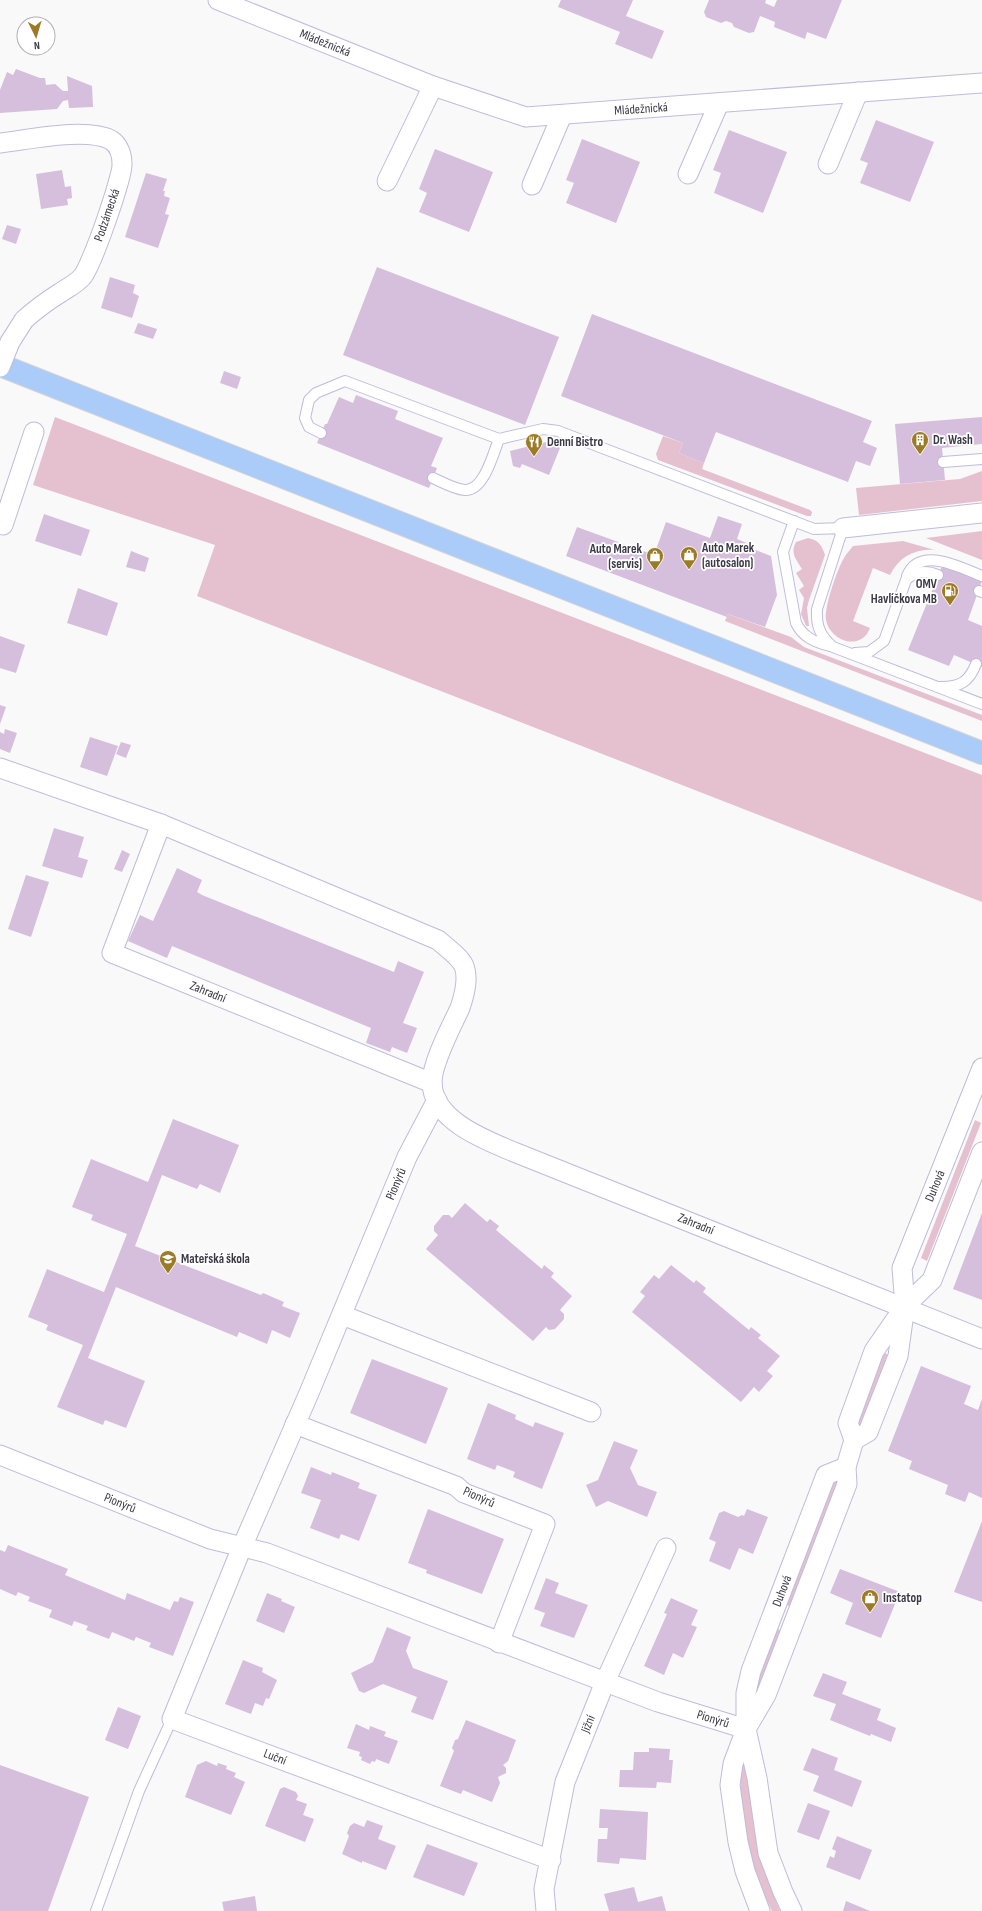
<svg xmlns="http://www.w3.org/2000/svg" width="982" height="1911" font-family="'Sofia Sans Condensed',sans-serif">
  <rect width="100%" height="100%" fill="#f9f9f9"/>
  <!-- green -->
  <g fill="#e5c0cf">
    <path d="M 55,417 L 982,775 L 982,902 L 197,596 L 215,545 L 33,485 Z"/>
    <path d="M 663,436 L 683,443 L 679,453 L 704,463 L 702,469 L 810,510 L 812,512 L 811,516 L 807,516 L 658,460 L 656,454 Z"/>
    <path d="M 982,471 L 982,501 L 859,515 L 856,488 L 960,479 Z"/>
    <path d="M 982,531 L 982,560 L 926,538 Z"/>
    <path d="M 808,538 C 818,540 822,545 825,555 L 809,600 L 807,608 L 809,626 L 806,626 L 801,614 L 804,598 L 799,590 L 804,586 L 796,573 L 802,569 C 796,559 790,553 796,542 Z"/>
    <path d="M 903,541 L 935,550 C 915,548 899,557 890,575 L 873,568 L 853,621 L 870,628 C 861,652 830,641 826,620 C 824,607 837,570 844,558 C 846,554 850,550 853,546 Z"/>
    <path d="M 728,614 L 791,637 L 804,647 L 982,715 L 982,721 L 725,621 Z"/>
    <path d="M 975,1120 L 981,1123 L 927,1261 L 921,1258 Z"/>
    <path d="M 885,1353 L 890,1356 L 861,1430 L 855,1427 L 883,1355 Z"/>
    <path d="M 839,1479 L 791,1607 L 785,1604 L 833,1482 Z"/>
    <path d="M 775,1628 L 782,1631 L 757,1693 L 754,1693 L 757,1674 Z"/>
    <path d="M 742,1764 L 749,1765 C 752,1820 758,1861 780,1911 L 772,1911 C 752,1873 736,1807 742,1764 Z"/>
  </g>
  <!-- building -->
  <g fill="#d6bfdc">
    <path d="M 561,0 L 633,0 L 626,16 L 664,31 L 652,59 L 615,44 L 620,32 L 558,7 Z"/>
    <path d="M 709,0 L 766,0 L 765,3 L 774,7 L 777,0 L 842,0 L 826,39 L 807,32 L 805,39 L 774,27 L 775,22 L 760,16 L 754,32 L 749,33 L 734,27 L 732,23 L 726,21 L 721,23 L 706,17 L 704,12 Z"/>
    <path d="M 16,69 L 40,78 L 45,78 L 46,85 L 55,84 L 63,91 L 68,91 L 67,76 L 92,86 L 93,107 L 69,108 L 68,100 L 63,101 L 57,109 L 0,113 L 0,90 L 7,72 L 13,75 Z"/>
    <path d="M 876,120 L 934,142 L 910,202 L 860,183 L 868,163 L 860,160 Z"/>
    <path d="M 729,130 L 787,152 L 763,213 L 714,193 L 721,173 L 713,170 Z"/>
    <path d="M 582,139 L 640,162 L 616,223 L 566,203 L 574,183 L 566,180 Z"/>
    <path d="M 435,149 L 493,172 L 469,232 L 419,212 L 427,193 L 419,189 Z"/>
    <path d="M 62,170 L 65,187 L 71,186 L 72,198 L 67,199 L 68,205 L 41,209 L 36,174 Z"/>
    <path d="M 146,173 L 167,179 L 163,191 L 165,191 L 164,196 L 170,198 L 165,214 L 169,215 L 158,248 L 125,237 Z"/>
    <path d="M 7,225 L 21,229 L 16,244 L 2,239 Z"/>
    <path d="M 377,267 L 559,337 L 525,425 L 343,355 Z"/>
    <path d="M 110,277 L 135,285 L 133,293 L 139,296 L 132,318 L 101,308 Z"/>
    <path d="M 592,314 L 872,421 L 863,442 L 877,448 L 870,466 L 856,461 L 848,482 L 716,432 L 704,463 L 679,453 L 683,443 L 561,396 Z"/>
    <path d="M 138,323 L 157,329 L 153,339 L 134,333 Z"/>
    <path d="M 224,371 L 241,377 L 237,389 L 220,383 Z"/>
    <path d="M 356,395 L 398,411 L 395,419 L 443,438 L 431,466 L 437,468 L 429,488 L 317,443 L 325,424 L 327,424 L 339,397 L 353,403 Z"/>
    <path d="M 982,417 L 982,444 L 942,448 L 945,480 L 900,484 L 895,424 Z"/>
    <path d="M 554,440 L 562,443 L 549,475 L 522,464 L 520,468 L 513,466 L 510,451 Z"/>
    <path d="M 44,514 L 90,530 L 81,556 L 35,541 Z"/>
    <path d="M 718,516 L 742,524 L 737,539 L 754,546 L 753,549 L 771,556 L 777,595 L 765,627 L 728,614 L 727,617 L 566,556 L 577,527 L 654,555 L 666,522 L 710,538 Z"/>
    <path d="M 131,551 L 149,558 L 145,572 L 126,567 Z"/>
    <path d="M 942,566 L 982,581 L 968,620 L 982,626 L 982,667 L 954,655 L 949,666 L 908,650 Z"/>
    <path d="M 78,588 L 118,603 L 107,636 L 67,623 Z"/>
    <path d="M 0,636 L 25,645 L 16,673 L 0,668 Z"/>
    <path d="M 0,705 L 6,707 L 0,724 Z"/>
    <path d="M 5,729 L 17,733 L 10,753 L 0,749 L 0,732 L 4,734 Z"/>
    <path d="M 90,737 L 118,746 L 107,776 L 80,767 Z"/>
    <path d="M 121,742 L 131,745 L 126,758 L 116,754 Z"/>
    <path d="M 54,828 L 84,837 L 78,857 L 88,860 L 82,878 L 42,866 Z"/>
    <path d="M 122,850 L 130,854 L 122,872 L 114,869 Z"/>
    <path d="M 177,868 L 202,880 L 197,892 L 202,895 L 394,972 L 398,961 L 424,972 L 403,1023 L 417,1028 L 407,1053 L 392,1047 L 390,1052 L 366,1043 L 371,1028 L 172,946 L 167,958 L 128,941 L 140,915 L 153,921 Z"/>
    <path d="M 26,875 L 49,882 L 31,937 L 8,929 Z"/>
    <path d="M 173,1119 L 239,1145 L 220,1193 L 200,1184 L 197,1189 L 162,1175 L 135,1246 L 261,1295 L 263,1293 L 284,1302 L 282,1306 L 300,1313 L 290,1338 L 272,1330 L 267,1344 L 239,1332 L 237,1337 L 116,1287 L 88,1358 L 145,1381 L 126,1428 L 105,1420 L 103,1425 L 57,1407 L 83,1345 L 46,1330 L 48,1325 L 28,1317 L 47,1269 L 104,1292 L 127,1234 L 91,1220 L 93,1215 L 72,1207 L 91,1159 L 148,1182 Z"/>
    <path d="M 465,1203 L 487,1222 L 490,1219 L 499,1226 L 496,1230 L 542,1269 L 544,1265 L 554,1273 L 551,1277 L 572,1296 L 560,1310 L 564,1314 L 564,1319 L 555,1329 L 549,1330 L 546,1327 L 533,1341 L 426,1249 L 438,1235 L 434,1231 L 434,1226 L 443,1215 L 449,1215 L 452,1218 Z"/>
    <path d="M 982,1213 L 982,1300 L 953,1289 Z"/>
    <path d="M 671,1265 L 694,1283 L 696,1280 L 706,1288 L 703,1292 L 749,1330 L 751,1327 L 761,1335 L 758,1338 L 780,1356 L 767,1371 L 773,1376 L 759,1392 L 754,1387 L 741,1402 L 632,1312 L 645,1296 L 640,1292 L 654,1275 L 659,1279 Z"/>
    <path d="M 372,1359 L 448,1388 L 426,1444 L 350,1413 Z"/>
    <path d="M 921,1366 L 971,1386 L 964,1404 L 978,1410 L 982,1399 L 982,1498 L 969,1492 L 965,1502 L 945,1494 L 948,1485 L 909,1469 L 912,1461 L 888,1451 Z"/>
    <path d="M 488,1403 L 516,1415 L 515,1419 L 533,1427 L 535,1422 L 564,1433 L 542,1489 L 513,1477 L 515,1472 L 497,1465 L 495,1470 L 467,1459 Z"/>
    <path d="M 614,1441 L 638,1450 L 630,1468 L 638,1485 L 657,1492 L 647,1517 L 608,1501 L 596,1507 L 586,1485 L 598,1480 Z"/>
    <path d="M 311,1467 L 331,1475 L 332,1472 L 360,1483 L 358,1488 L 377,1495 L 359,1541 L 341,1534 L 339,1539 L 310,1528 L 321,1500 L 301,1493 Z"/>
    <path d="M 428,1509 L 504,1539 L 482,1594 L 426,1573 L 427,1570 L 408,1563 Z"/>
    <path d="M 747,1509 L 768,1517 L 753,1554 L 739,1548 L 730,1570 L 709,1561 L 716,1542 L 709,1539 L 719,1513 L 724,1511 L 738,1517 L 742,1515 L 744,1516 Z"/>
    <path d="M 982,1521 L 982,1602 L 954,1592 Z"/>
    <path d="M 8,1545 L 68,1569 L 65,1575 L 125,1600 L 127,1593 L 170,1610 L 174,1601 L 178,1602 L 180,1597 L 194,1602 L 173,1656 L 149,1647 L 151,1643 L 136,1637 L 134,1641 L 112,1632 L 109,1639 L 86,1630 L 88,1626 L 74,1621 L 72,1626 L 49,1617 L 52,1610 L 28,1601 L 30,1597 L 18,1592 L 16,1596 L 0,1589 L 0,1550 L 5,1552 Z"/>
    <path d="M 840,1569 L 900,1592 L 881,1638 L 845,1624 L 853,1603 L 830,1593 Z"/>
    <path d="M 546,1578 L 559,1583 L 555,1593 L 588,1605 L 574,1638 L 540,1626 L 545,1613 L 534,1609 Z"/>
    <path d="M 267,1593 L 282,1599 L 281,1601 L 295,1607 L 284,1633 L 256,1621 Z"/>
    <path d="M 671,1598 L 698,1610 L 691,1625 L 697,1627 L 683,1658 L 673,1653 L 664,1675 L 644,1666 L 667,1614 L 664,1613 Z"/>
    <path d="M 387,1627 L 411,1637 L 406,1651 L 413,1668 L 448,1681 L 433,1720 L 411,1712 L 417,1697 L 383,1684 L 364,1693 L 359,1691 L 351,1673 L 373,1662 Z"/>
    <path d="M 243,1660 L 263,1668 L 262,1672 L 277,1680 L 269,1699 L 266,1698 L 263,1706 L 255,1703 L 251,1714 L 225,1704 Z"/>
    <path d="M 823,1673 L 847,1682 L 842,1694 L 881,1709 L 877,1720 L 896,1728 L 891,1742 L 871,1734 L 870,1736 L 830,1720 L 836,1704 L 813,1696 Z"/>
    <path d="M 118,1707 L 141,1716 L 128,1749 L 105,1740 Z"/>
    <path d="M 466,1720 L 516,1740 L 508,1761 L 503,1765 L 506,1768 L 506,1773 L 498,1777 L 500,1783 L 492,1802 L 463,1790 L 461,1794 L 440,1786 L 454,1751 L 452,1748 L 455,1740 L 458,1739 Z"/>
    <path d="M 356,1724 L 369,1730 L 370,1726 L 386,1732 L 384,1736 L 398,1741 L 389,1764 L 376,1759 L 375,1762 L 372,1761 L 370,1764 L 361,1760 L 362,1757 L 359,1756 L 360,1752 L 347,1748 Z"/>
    <path d="M 649,1748 L 670,1749 L 669,1760 L 673,1760 L 671,1783 L 657,1782 L 656,1788 L 619,1787 L 620,1770 L 633,1770 L 634,1752 L 649,1752 Z"/>
    <path d="M 812,1748 L 838,1758 L 834,1770 L 862,1781 L 852,1807 L 813,1791 L 819,1776 L 803,1770 Z"/>
    <path d="M 206,1761 L 217,1766 L 218,1763 L 227,1766 L 226,1769 L 236,1773 L 234,1777 L 245,1782 L 231,1815 L 185,1797 L 197,1765 Z"/>
    <path d="M 0,1765 L 89,1797 L 48,1911 L 0,1911 Z"/>
    <path d="M 284,1787 L 296,1792 L 298,1796 L 296,1800 L 307,1804 L 303,1815 L 314,1819 L 305,1842 L 265,1826 L 280,1789 Z"/>
    <path d="M 808,1803 L 830,1811 L 819,1840 L 797,1832 Z"/>
    <path d="M 600,1809 L 648,1812 L 646,1860 L 620,1858 L 619,1864 L 597,1862 L 598,1839 L 607,1839 L 608,1828 L 599,1828 Z"/>
    <path d="M 367,1820 L 383,1826 L 378,1839 L 396,1846 L 386,1870 L 362,1861 L 362,1863 L 342,1854 L 349,1836 L 347,1833 L 350,1826 L 354,1823 L 364,1827 Z"/>
    <path d="M 837,1836 L 872,1850 L 860,1880 L 826,1867 L 830,1856 L 834,1858 L 836,1851 L 832,1849 Z"/>
    <path d="M 427,1844 L 478,1863 L 464,1896 L 413,1877 Z"/>
    <path d="M 634,1887 L 638,1902 L 662,1896 L 666,1911 L 609,1911 L 604,1894 Z"/>
    <path d="M 255,1896 L 257,1911 L 224,1911 L 222,1902 Z"/>
    <path d="M 846,1901 L 870,1911 L 843,1911 Z"/>
  </g>
  <g fill="none" stroke-linecap="round" stroke-linejoin="round">
    <defs>
      <g id="lane">
        <path d="M 321,433 L 309,427 L 305,418 L 309,400 L 316,393 L 345,381 L 499,439"/>
        <path d="M 943,462 L 982,459"/>
        <path d="M 433,478 C 442,482 454,489 465,490 C 484,491 493,454 499,439 L 543,429 L 558,431 L 814,529 L 843,528 L 817,609 C 816,626 820,636 833,647 L 982,704"/>
        <path d="M 794,521 L 783,552 L 796,623 C 803,637 814,642 830,646"/>
        <path d="M 907,576 C 920,545 961,568 982,576"/>
        <path d="M 979,591 L 982,592"/>
        <path d="M 855,653 L 869,652 L 884,641 L 906,580 C 915,571 926,570 938,575"/>
        <path d="M 941,687 C 960,687 969,682 976,664"/>
        <path d="M 96,1911 L 139,1791 L 172,1719"/>
      </g>
      <g id="street">
        <path d="M 218,0 L 433,86 L 526,117 L 982,83"/>
        <path d="M 0,143 C 28,140 86,127 111,140 C 119,145 122,155 122,164 C 123,176 91,268 82,277 C 76,284 67,288 60,293 C 47,301 35,310 24,320"/>
        <path d="M 828,164 L 858,92"/>
        <path d="M 688,174 L 719,103"/>
        <path d="M 387,181 L 433,86"/>
        <path d="M 532,185 L 562,115"/>
        <path d="M 3,525 L 34,432"/>
        <path d="M 843,528 L 982,513"/>
        <path d="M 0,768 L 161,824 L 438,940 C 446,947 460,957 464,966 C 469,979 464,996 460,1008 C 451,1027 432,1063 432,1082 C 432,1120 485,1140 514,1152 L 982,1339"/>
        <path d="M 161,824 L 112,953 L 432,1083"/>
        <path d="M 437,1100 L 407,1157 L 309,1393 L 242,1547 L 172,1719 L 551,1860"/>
        <path d="M 342,1315 L 591,1412"/>
        <path d="M 295,1424 L 456,1486 L 464,1493 L 545,1524 L 499,1643"/>
        <path d="M 854,1440 L 868,1432 L 898,1356 L 905,1306 L 902,1268 L 982,1068"/>
        <path d="M 0,1455 L 210,1539 L 267,1553 L 658,1702 L 746,1729"/>
        <path d="M 546,1911 L 544,1889 L 565,1782 L 605,1682 L 666,1548"/>
        <path d="M 760,1911 L 745,1871 L 738,1842 L 730,1785 L 733,1764 L 746,1729 L 766,1695 L 847,1484 L 846,1467 L 854,1440 L 848,1423 L 874,1351 L 905,1306 L 932,1280 L 982,1152"/>
        <path d="M 792,1911 L 783,1892 L 768,1853 L 757,1778 L 746,1729 L 746,1693 L 751,1671 L 826,1475 L 846,1467"/>
      </g>
      <path id="primary" d="M 0,365 L 982,753"/>
    </defs>
    <!-- lane casing -->
    <use href="#lane" stroke="#bebcdd" stroke-width="12"/>
    <!-- street casing -->
    <use href="#street" stroke="#bebcdd" stroke-width="21"/>
    <!-- primary casing -->
    <use href="#primary" stroke="#d4d3d6" stroke-width="24"/>
    <!-- lane -->
    <use href="#lane" stroke="#fff" stroke-width="10"/>
    <!-- street -->
    <use href="#street" stroke="#fff" stroke-width="19"/>
    <!-- primary -->
    <use href="#primary" stroke="#abcbf8" stroke-width="22"/>
    <defs>
      <path id="street-bridge" d="M 0,367 L 10,342 L 24,320"/>
    </defs>
    <!-- street-bridge casing -->
    <use href="#street-bridge" stroke="#bebcdd" stroke-width="21" stroke-linecap="butt"/>
    <!-- street-bridge -->
    <use href="#street-bridge" stroke="#fff" stroke-width="19"/>
  </g>
  <!-- icons -->
  <defs>
    <symbol id="building-pin" viewBox="-11 -11 22 30"><path d="M0 17L-7.5 6A9.5 9.5 0 1 1 7.5 6Z" fill="#9c7b26" stroke="#fff"/><path d="M-4-6H4V6H1V3H-1V6H-4ZM-2.5-4.3h1.7v1.8h-1.7ZM.8-4.3h1.7v1.8H.8ZM-2.5-1h1.7V.8h-1.7ZM.8-1h1.7V.8H.8Z" fill="#fff"/></symbol>
    <symbol id="restaurant-pin" viewBox="-11 -11 22 30"><path d="M0 17L-7.5 6A9.5 9.5 0 1 1 7.5 6Z" fill="#9c7b26" stroke="#fff"/><path d="M-5-6h1v4h1v-4h1v4h1v-4h1v5L-1.5 .5V6h-2V.5L-5-1ZM5-6V6H3V1.5H1.5Q1.5-4 5-6Z" fill="#fff"/></symbol>
    <symbol id="shop-pin" viewBox="-11 -11 22 30"><path d="M0 17L-7.5 6A9.5 9.5 0 1 1 7.5 6Z" fill="#9c7b26" stroke="#fff"/><path d="M-5-2.5h2.3a2.7 3.5 0 0 1 5.4 0H5L5.5 6h-11ZM-1.5-2.5h3a1.5 2.3 0 0 0-3 0Z" fill="#fff"/></symbol>
    <symbol id="fuel-pin" viewBox="-11 -11 22 30"><path d="M0 17L-7.5 6A9.5 9.5 0 1 1 7.5 6Z" fill="#9c7b26" stroke="#fff"/><path d="M-5.5-6h7V0h2V4h1.3V-2.5L3-4.5l.8-.8L6-3V5H2.5V1h-1V6h-7ZM-4.2-4.7v3.2H.2V-4.7Z" fill="#fff"/></symbol>
    <symbol id="school-pin" viewBox="-11 -11 22 30"><path d="M0 17L-7.5 6A9.5 9.5 0 1 1 7.5 6Z" fill="#9c7b26" stroke="#fff"/><path d="M0-5L7-2L0 1L-7-2ZM-4 1L0 2.5L4 1V4Q0 6-4 4Z" fill="#fff"/></symbol>
  </defs>
  <g fill-rule="evenodd">
    <use href="#building-pin" x="910" y="430" width="20" height="27"/>
    <use href="#restaurant-pin" x="524" y="432" width="20" height="27"/>
    <use href="#shop-pin" x="679" y="545" width="20" height="27"/>
    <use href="#shop-pin" x="645" y="546" width="20" height="27"/>
    <use href="#fuel-pin" x="940" y="581" width="20" height="27"/>
    <use href="#school-pin" x="158" y="1249" width="20" height="27"/>
    <use href="#shop-pin" x="860" y="1588" width="20" height="27"/>
  </g>
  <g text-anchor="middle" dominant-baseline="central" stroke-width="3.5" stroke-linejoin="round" paint-order="stroke">
    <!-- street labels -->
    <g font-size="13" fill="#3a3946" stroke="#fff">
      <text transform="translate(325 43) rotate(22)">Mládežnická</text>
      <text transform="translate(641 109) rotate(-4)">Mládežnická</text>
      <text transform="translate(107 215) rotate(-71)">Podzámecká</text>
      <text transform="translate(208 992) rotate(22)">Zahradní</text>
      <text transform="translate(396 1184) rotate(-67)">Pionýrů</text>
      <text transform="translate(935 1186) rotate(-68)">Duhová</text>
      <text transform="translate(696 1224) rotate(22)">Zahradní</text>
      <text transform="translate(479 1497) rotate(24)">Pionýrů</text>
      <text transform="translate(120 1503) rotate(22)">Pionýrů</text>
      <text transform="translate(782 1591) rotate(-69)">Duhová</text>
      <text transform="translate(713 1719) rotate(17)">Pionýrů</text>
      <text transform="translate(588 1724) rotate(-68)">Jižní</text>
      <text transform="translate(275 1757) rotate(21)">Luční</text>
    </g>
    <!-- poi labels -->
    <g font-size="13" font-weight="bold" fill="#3a3946" stroke="#fff" text-anchor="start">
      <text x="933" y="440">Dr. Wash</text>
      <text x="547" y="442">Denní Bistro</text>
      <text x="702" y="548">Auto Marek<tspan x="702" dy="15">(autosalon)</tspan></text>
      <text x="642" y="549" text-anchor="end">Auto Marek<tspan x="642" dy="15">(servis)</tspan></text>
      <text x="937" y="584" text-anchor="end">OMV<tspan x="937" dy="15">Havlíčkova MB</tspan></text>
      <text x="181" y="1259">Mateřská škola</text>
      <text x="883" y="1598">Instatop</text>
    </g>
  </g>
  <!-- north arrow -->
  <g transform="translate(36 36) rotate(175)"><circle r="19" fill="#ffffff" stroke="#b0b0b5"/>
  <path d="M0-3L7 15L0 10L-7 15Z" fill="#9c7b26"/>
  <text y="-6" font-size="11" font-weight="bold" text-anchor="middle" fill="#3a3946">N</text>
  </g>
</svg>
